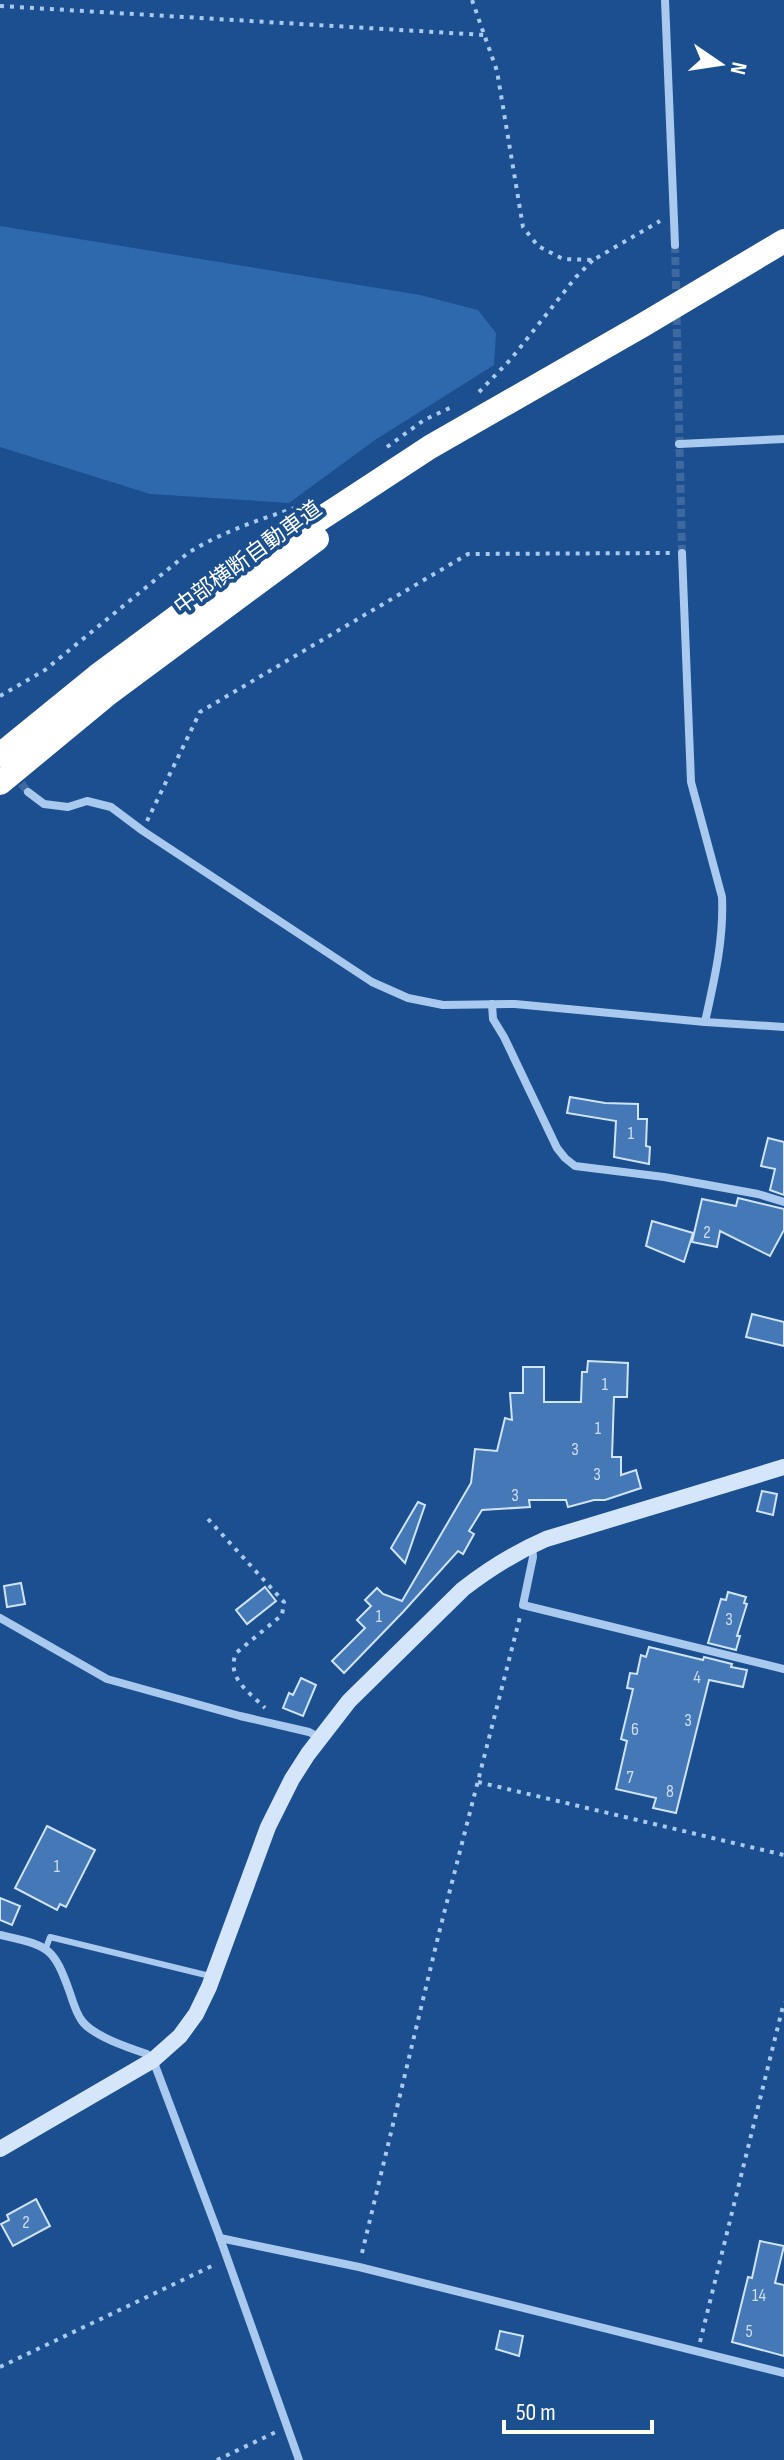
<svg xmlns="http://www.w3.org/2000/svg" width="784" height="2460" font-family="'Sofia Sans Condensed','Noto Sans JP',sans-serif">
  <rect width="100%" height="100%" fill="#1b4f8f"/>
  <!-- green -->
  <path fill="#2e69ad" d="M 0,226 L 420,295 L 478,310 L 496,333 L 494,365 L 375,440 L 289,503 L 150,494 L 0,447 Z"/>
  <!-- building -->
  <g fill="#4478b7" stroke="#cfe3fa" stroke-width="2">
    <path d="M 570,1097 L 605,1103 L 638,1104 L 638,1119 L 647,1119 L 646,1146 L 650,1147 L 649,1164 L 614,1157 L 616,1121 L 567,1113 Z"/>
    <path d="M 768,1138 L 784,1142 L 784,1195 L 770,1190 L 775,1169 L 761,1166 Z"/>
    <path d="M 738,1198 L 784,1209 L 784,1230 L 770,1256 L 720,1231 L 717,1247 L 692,1242 L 702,1199 L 736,1206 Z"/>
    <path d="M 652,1221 L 693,1233 L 684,1262 L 646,1246 Z"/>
    <path d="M 752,1314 L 784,1322 L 784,1346 L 746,1337 Z"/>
    <path d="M 588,1361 L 628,1363 L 627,1397 L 614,1397 L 612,1457 L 621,1457 L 621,1475 L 636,1470 L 641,1488 L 605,1500 L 594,1500 L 568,1507 L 566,1500 L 529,1500 L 530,1507 L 482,1510 L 469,1531 L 474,1534 L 463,1554 L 458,1551 L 403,1612 L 344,1673 L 332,1661 L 365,1628 L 357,1620 L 371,1606 L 365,1600 L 377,1588 L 383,1594 L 402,1601 L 471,1483 L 475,1449 L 497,1451 L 505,1418 L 512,1420 L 510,1393 L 523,1393 L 523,1367 L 544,1367 L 544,1402 L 581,1402 L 582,1372 L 587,1372 Z"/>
    <path d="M 762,1491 L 777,1494 L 773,1515 L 757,1511 Z"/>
    <path d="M 418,1502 L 425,1505 L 405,1563 L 391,1548 Z"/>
    <path d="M 21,1583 L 25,1604 L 7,1607 L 4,1586 Z"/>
    <path d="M 265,1587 L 276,1601 L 247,1624 L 236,1610 Z"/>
    <path d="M 728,1592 L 746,1597 L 744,1603 L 747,1604 L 737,1636 L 740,1636 L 736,1650 L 708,1643 L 721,1599 L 726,1600 Z"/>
    <path d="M 649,1647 L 703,1660 L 704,1657 L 732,1664 L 731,1667 L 747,1670 L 743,1687 L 709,1680 L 676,1813 L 653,1808 L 656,1798 L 616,1789 L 627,1741 L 621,1739 L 633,1689 L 627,1688 L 630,1673 L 637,1674 L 641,1655 L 646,1657 Z"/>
    <path d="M 301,1678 L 316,1685 L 303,1716 L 283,1708 L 289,1693 L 293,1695 Z"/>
    <path d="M 47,1826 L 95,1850 L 66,1907 L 60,1904 L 57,1910 L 15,1888 Z"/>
    <path d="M 0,1898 L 20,1906 L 12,1925 L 0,1920 Z"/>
    <path d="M 36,2199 L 50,2226 L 13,2246 L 1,2224 L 9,2220 L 7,2215 Z"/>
    <path d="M 760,2241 L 784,2246 L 775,2283 L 784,2285 L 784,2356 L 732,2342 L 748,2277 L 752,2278 Z"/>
    <path d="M 500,2331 L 523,2336 L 519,2356 L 496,2349 Z"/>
  </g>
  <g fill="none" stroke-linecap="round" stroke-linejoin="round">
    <!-- minor-tunnel -->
    <g stroke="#3d69a0" stroke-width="8" stroke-dasharray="8 4" stroke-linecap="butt">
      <path d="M 675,245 L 682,553"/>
      <path d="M 14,774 L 28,792"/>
    </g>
    <!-- path -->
    <g stroke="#a9c9ee" stroke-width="4" stroke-dasharray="4 6" stroke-linecap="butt">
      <path d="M 472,0 L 497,71 L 523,227 L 538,246 L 563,259 L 593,260 L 660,221"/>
      <path d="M 0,6 L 484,35"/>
      <path d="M 479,392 L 511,359 L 576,277 L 593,260"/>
      <path d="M 387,447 L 424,420 L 454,406"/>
      <path d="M 0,696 L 45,670 L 188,553 C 222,532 258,520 295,508"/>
      <path d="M 147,821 L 200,712 L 468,554 L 671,553"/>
      <path d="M 208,1519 L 284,1602 L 282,1615 L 236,1653 C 226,1678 249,1692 265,1708"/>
      <path d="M 478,1782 L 784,1855"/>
      <path d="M 362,2253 L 439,1933 L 520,1617"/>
      <path d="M 700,2342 L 784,2002"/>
      <path d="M 0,2367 L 214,2265"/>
      <path d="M 217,2460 L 276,2432"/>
    </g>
    <!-- service -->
    <path stroke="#a9c9ee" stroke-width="6" d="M 46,1948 L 50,1937 L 210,1976"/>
    <!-- minor -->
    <g stroke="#a9c9ee" stroke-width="8">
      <path d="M 665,0 L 675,245"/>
      <path d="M 679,444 L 784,439"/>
      <path d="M 682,553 L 691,782 L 722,897 C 724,940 714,981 705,1022"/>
      <path d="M 28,792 L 44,804 L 68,807 L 87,801 L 111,807 L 143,831 L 372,982 L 408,998 L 443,1005 L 515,1004 L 705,1022 L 784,1027"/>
      <path d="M 492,1004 L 493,1019 L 504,1037 L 557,1148 L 565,1158 L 575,1166 L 664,1177 L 758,1194 L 784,1202"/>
      <path d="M 532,1545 L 533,1557 L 523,1605 L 784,1669"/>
      <path d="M 0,1618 L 107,1679 L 240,1716 L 309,1732 L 319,1737"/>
      <path d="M 0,1935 C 48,1946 53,1945 70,1993 C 73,2002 76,2013 82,2021 C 93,2036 129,2048 147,2054 L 153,2060 L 220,2238 L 299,2460"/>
      <path d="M 220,2238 L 359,2267 L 784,2373"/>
    </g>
    <!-- secondary -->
    <path stroke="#d6e6fa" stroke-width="16" d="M 0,2149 L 153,2060 L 180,2036 L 196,2014 L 209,1987 L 268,1827 L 292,1779 L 308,1754 L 349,1701 L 463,1589 C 489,1569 516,1552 546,1539 L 784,1467"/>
    <!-- motorway -->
    <g stroke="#fff" stroke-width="24">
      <path d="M 0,755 L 97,676 L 232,576 L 340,506 L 430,447 L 643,325 L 784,241"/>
      <path d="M 0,783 L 109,693 L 317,539"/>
    </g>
  </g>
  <g text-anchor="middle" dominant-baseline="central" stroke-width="8" stroke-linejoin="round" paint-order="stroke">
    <!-- number labels -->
    <g font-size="18" fill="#d0dded">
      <text x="631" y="1133">1</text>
      <text x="707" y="1232">2</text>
      <text x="605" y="1384">1</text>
      <text x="598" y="1428">1</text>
      <text x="575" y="1449">3</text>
      <text x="597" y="1474">3</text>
      <text x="515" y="1495">3</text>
      <text x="379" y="1616">1</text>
      <text x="729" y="1619">3</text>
      <text x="697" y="1677">4</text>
      <text x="688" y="1720">3</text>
      <text x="635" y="1729">6</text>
      <text x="630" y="1777">7</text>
      <text x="670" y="1791">8</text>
      <text x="57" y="1866">1</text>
      <text x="26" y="2222">2</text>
      <text x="759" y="2295">14</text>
      <text x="749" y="2331">5</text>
    </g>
    <!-- street labels -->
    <g font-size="22" fill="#fff" stroke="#1b4f8f">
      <text transform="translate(248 558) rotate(-36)">中部横断自動車道</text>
    </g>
  </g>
  <!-- north arrow -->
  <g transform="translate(720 64) rotate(103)" stroke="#1b4f8f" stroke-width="6" paint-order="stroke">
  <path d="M0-6L14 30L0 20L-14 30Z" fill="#ffffff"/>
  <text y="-12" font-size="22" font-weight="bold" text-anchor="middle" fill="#ffffff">N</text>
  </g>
  <!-- scale -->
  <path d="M504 2420v12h148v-12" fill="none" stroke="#ffffff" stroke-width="4"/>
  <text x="516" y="2420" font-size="24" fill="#ffffff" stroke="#1b4f8f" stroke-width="6" paint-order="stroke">50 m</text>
</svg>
